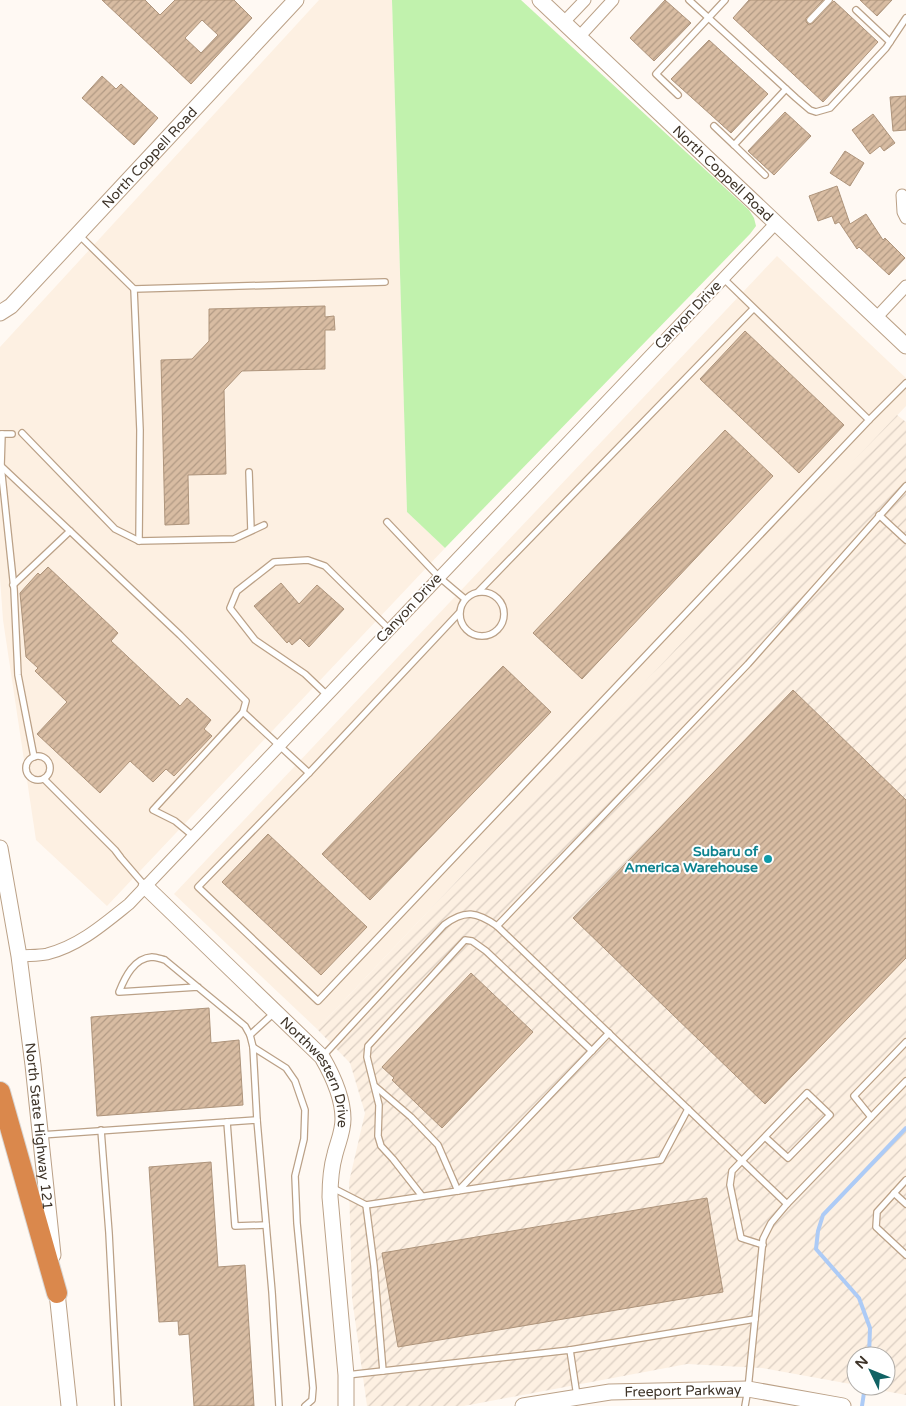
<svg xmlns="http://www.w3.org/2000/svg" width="906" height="1406" font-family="'Varela Round',sans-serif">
  <defs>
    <pattern id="industrial-furrows" width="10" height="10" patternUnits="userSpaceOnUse" patternTransform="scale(1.25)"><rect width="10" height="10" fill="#fdf0e2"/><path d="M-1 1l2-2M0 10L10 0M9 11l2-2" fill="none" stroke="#dacec2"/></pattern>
    <pattern id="building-hatch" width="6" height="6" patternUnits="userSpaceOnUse" patternTransform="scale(1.25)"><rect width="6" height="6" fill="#d8bca2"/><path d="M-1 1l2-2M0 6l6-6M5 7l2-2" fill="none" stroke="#b19a84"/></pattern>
  </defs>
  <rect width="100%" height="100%" fill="#fff9f3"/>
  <!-- built -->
  <g fill="#fdf0e2">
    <path d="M 319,0 L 392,0 L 407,512 L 445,548 L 107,906 L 36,840 L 3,620 L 0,578 L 0,347 Z"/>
    <path d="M 777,256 L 906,378 L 906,406 L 317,1029 L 174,894 Z"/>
  </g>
  <!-- industrial -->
  <path fill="url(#industrial-furrows)" d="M 897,415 L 906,422 L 906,1395 L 859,1386 L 886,1386 L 886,1356 L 856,1356 L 856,1385 L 762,1368 L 687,1364 L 464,1406 L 367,1406 L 352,1298 L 349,1182 L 365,1113 L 350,1063 L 317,1029 Z"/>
  <!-- green -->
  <path fill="#c1f2ad" d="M 392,0 L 521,0 L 749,210 L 754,218 L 756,226 L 750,234 L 445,548 L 407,512 Z"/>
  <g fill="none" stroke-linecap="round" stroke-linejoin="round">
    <!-- stream -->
    <g stroke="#adcbf6" stroke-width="4">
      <path d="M 869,1356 L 870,1328 L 859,1298 L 816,1249 L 818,1231 L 823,1215 L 906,1128"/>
      <path d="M 862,1406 L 865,1386"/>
    </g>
  </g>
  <!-- building -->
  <g fill="url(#building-hatch)" stroke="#ae947b" fill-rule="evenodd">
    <path d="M 102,0 L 145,0 L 160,15 L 175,0 L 234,0 L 252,18 L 191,84 ZM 202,20 L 218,35 L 201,53 L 185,38 Z"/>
    <path d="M 665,0 L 691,23 L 654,61 L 630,38 Z"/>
    <path d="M 749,0 L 823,0 L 806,18 L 806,22 L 809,25 L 813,23 L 834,1 L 878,42 L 823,102 L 733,18 Z"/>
    <path d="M 860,0 L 892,0 L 877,16 Z"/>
    <path d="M 709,40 L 768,94 L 731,133 L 671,79 Z"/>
    <path d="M 102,76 L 116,89 L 121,84 L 158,118 L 134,145 L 82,98 Z"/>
    <path d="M 906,96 L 906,130 L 893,131 L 890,97 Z"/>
    <path d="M 785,112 L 811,136 L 774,175 L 748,151 Z"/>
    <path d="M 873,114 L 895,143 L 884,151 L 880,146 L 870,154 L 852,130 Z"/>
    <path d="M 845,151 L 864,163 L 850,186 L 830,173 Z"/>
    <path d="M 837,186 L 850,224 L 866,214 L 883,240 L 885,238 L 905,258 L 889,275 L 859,247 L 857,249 L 839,222 L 835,224 L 832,216 L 818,221 L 809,196 Z"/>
    <path d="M 325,306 L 325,317 L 334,316 L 335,330 L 325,330 L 325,369 L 242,371 L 224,390 L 226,474 L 188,475 L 189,524 L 165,525 L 161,360 L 192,359 L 209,341 L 209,309 Z"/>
    <path d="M 745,331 L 844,425 L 799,473 L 700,379 Z"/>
    <path d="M 725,430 L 773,476 L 582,679 L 533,633 Z"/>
    <path d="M 48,567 L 118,633 L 111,641 L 180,706 L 187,698 L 211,720 L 204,729 L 212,736 L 174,776 L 166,769 L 153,782 L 130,761 L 100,793 L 37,734 L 67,702 L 35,671 L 38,668 L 26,657 L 20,593 L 38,573 L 40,575 Z"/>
    <path d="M 281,583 L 299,604 L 317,585 L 344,609 L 309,647 L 300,638 L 292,645 L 289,641 L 287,643 L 254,606 Z"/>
    <path d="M 503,666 L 551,712 L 370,900 L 322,854 Z"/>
    <path d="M 793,690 L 906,800 L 906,958 L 765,1104 L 573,918 Z"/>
    <path d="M 268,834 L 367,927 L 321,975 L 222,882 Z"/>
    <path d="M 471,973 L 533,1032 L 442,1128 L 392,1080 L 394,1078 L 382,1067 Z"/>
    <path d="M 209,1008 L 211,1043 L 239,1040 L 243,1105 L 97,1116 L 91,1017 Z"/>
    <path d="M 211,1162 L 218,1267 L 245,1265 L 254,1406 L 194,1406 L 189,1334 L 179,1335 L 178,1321 L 159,1322 L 149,1167 Z"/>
    <path d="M 707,1198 L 723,1292 L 398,1347 L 382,1253 Z"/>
  </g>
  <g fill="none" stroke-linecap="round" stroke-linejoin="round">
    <defs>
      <g id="lane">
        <path d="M 689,0 L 796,98 L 810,110 L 816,112 L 830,108 L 886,48 L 906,18"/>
        <path d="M 856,10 L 890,42"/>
        <path d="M 810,20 L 829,0"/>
        <path d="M 678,95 L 656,74 L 725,0"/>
        <path d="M 714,126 L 734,145"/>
        <path d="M 765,175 L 734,145 L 786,89"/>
        <path d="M 79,235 L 134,289 L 140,430 L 139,541 L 234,539 L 264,525"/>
        <path d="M 134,289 L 385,282"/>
        <path d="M 869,420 L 906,383"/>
        <path d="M 22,433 L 115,529 L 139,541"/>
        <path d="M 0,434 L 12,434"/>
        <path d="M 2,434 L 1,466 L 14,589 L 18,675 L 34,757"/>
        <path d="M 1,466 L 70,531 L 13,585"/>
        <path d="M 249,472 L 251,530"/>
        <path d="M 879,515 L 906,540"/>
        <path d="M 387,522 L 439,577 L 465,599"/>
        <path d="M 70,531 L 180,635 L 246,701 L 243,712 L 153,810 L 175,821 L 193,836"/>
        <circle cx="482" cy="614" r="22"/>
        <path d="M 478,592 L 753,309"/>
        <path d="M 327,695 L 305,674 L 255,640 L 230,608 L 237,591 L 274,562 L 308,560 L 325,566 L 389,629"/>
        <path d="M 243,712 L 309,773 L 198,887 L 318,1001 L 869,420 L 723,278"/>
        <circle cx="38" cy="768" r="12"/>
        <path d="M 309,773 L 459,613"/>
        <path d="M 44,779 L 115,850 L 121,858 L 146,887"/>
        <path d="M 497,926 L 748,664 L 906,486"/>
        <path d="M 198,987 L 119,992 C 125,977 134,958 152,957 C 156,957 161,959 165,960 L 245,1026 L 250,1035"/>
        <path d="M 275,1012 L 250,1035 L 253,1047 L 286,1068 L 295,1081 L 305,1110 L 304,1139 L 295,1176 L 297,1223 L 313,1388 L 312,1400 L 305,1406"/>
        <path d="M 253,1047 L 257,1120"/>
        <path d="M 322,1057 L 444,925 C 465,909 477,912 497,926 L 787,1204 L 906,1081"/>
        <path d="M 376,1087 L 411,1117 L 438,1145 L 458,1191 L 609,1033"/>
        <path d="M 871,1117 L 854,1096 L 906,1042"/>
        <path d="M 227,1122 L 235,1226 L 266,1225"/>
        <path d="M 101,1130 L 109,1233 L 118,1406"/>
        <path d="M 41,1135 L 257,1120 L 272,1292 L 279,1406"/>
        <path d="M 906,1180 L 877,1212 L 876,1227 L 906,1255"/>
        <path d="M 331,1187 L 366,1205 L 661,1160 L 688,1109"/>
        <path d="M 894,1193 L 906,1204"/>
        <path d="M 422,1196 L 393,1159 L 381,1146 L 378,1136 L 379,1105 L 367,1057 L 368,1046 L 465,940 L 472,941 L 486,951 L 592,1051"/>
        <path d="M 366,1205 L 374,1266 L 383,1371"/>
        <path d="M 763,1245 L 741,1238 L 730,1185 L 732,1171 L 807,1093 L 830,1115 L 788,1158 L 765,1137"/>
        <path d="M 570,1350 L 755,1319"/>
        <path d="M 347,1375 L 570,1350 L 577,1396"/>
        <path d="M 745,1406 L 748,1389 L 763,1239 L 771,1223 L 787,1204"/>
      </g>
      <g id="street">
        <path d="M 564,22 L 585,0"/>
        <path d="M 579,37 L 613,0"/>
        <path d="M 902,195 L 903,212 L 906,218"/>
        <path d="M 876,318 L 906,286"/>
        <path d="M 19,956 C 28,955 38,956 47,954 C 79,946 104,924 129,904 L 776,223"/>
      </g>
      <g id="secondary">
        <path id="s1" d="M 540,0 L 906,346"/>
        <path id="s2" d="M 0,313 L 11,306 L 296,0"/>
        <path id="s3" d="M 0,848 L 19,956 L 33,1065 L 53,1255"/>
        <path id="s4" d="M 146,887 L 322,1057 C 333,1076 343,1097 343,1119 C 343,1132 338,1142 335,1154 C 331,1168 330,1182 330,1197 L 346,1375 L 346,1406"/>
        <path d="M 56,1283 L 69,1406"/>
        <path id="s5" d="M 523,1406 L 610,1392 L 748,1389 L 843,1406"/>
      </g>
      <path id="highway" d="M 0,1092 L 57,1293"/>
    </defs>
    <!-- lane casing -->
    <use href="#lane" stroke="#bba187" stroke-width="8"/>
    <!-- street casing -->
    <use href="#street" stroke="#bba187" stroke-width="13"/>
    <!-- secondary casing -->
    <use href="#secondary" stroke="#bba187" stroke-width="17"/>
    <!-- highway casing -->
    <use href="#highway" stroke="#d8d6d4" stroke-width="22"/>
    <!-- lane -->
    <use href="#lane" stroke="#fff" stroke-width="5.5"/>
    <!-- street -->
    <use href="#street" stroke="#fff" stroke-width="11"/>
    <!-- secondary -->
    <use href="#secondary" stroke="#fff" stroke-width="15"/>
    <!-- highway -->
    <use href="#highway" stroke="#da884c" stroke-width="20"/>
  </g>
  <!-- markers -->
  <circle fill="#0f9aa8" stroke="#fff" stroke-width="2" cx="768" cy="859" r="5"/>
  <g text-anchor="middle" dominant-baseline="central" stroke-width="4" stroke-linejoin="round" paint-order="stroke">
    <!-- street labels -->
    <g font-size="14" fill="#3e3429" stroke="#fff">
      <text stroke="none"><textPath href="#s2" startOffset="216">North Coppell Road</textPath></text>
      <text stroke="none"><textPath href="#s1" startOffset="252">North Coppell Road</textPath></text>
      <text transform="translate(688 315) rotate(-46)">Canyon Drive</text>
      <text transform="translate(409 608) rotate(-47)">Canyon Drive</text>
      <text stroke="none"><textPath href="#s4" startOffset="255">Northwestern Drive</textPath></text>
      <text stroke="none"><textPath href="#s3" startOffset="281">North State Highway 121</textPath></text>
      <text stroke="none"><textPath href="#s5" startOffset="161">Freeport Parkway</textPath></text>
    </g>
    <!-- culture labels -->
    <g font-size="14" font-weight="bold" fill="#0d838f" stroke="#fff" text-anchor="end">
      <text x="758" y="851">Subaru of<tspan x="758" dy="16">America Warehouse</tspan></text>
    </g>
  </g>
  <!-- north arrow -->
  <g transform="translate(871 1371) rotate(313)"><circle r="24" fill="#ffffff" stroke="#b2aea9"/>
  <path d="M0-4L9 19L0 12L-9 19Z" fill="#106264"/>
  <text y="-8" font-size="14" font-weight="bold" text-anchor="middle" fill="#3e3429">N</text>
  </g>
</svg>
